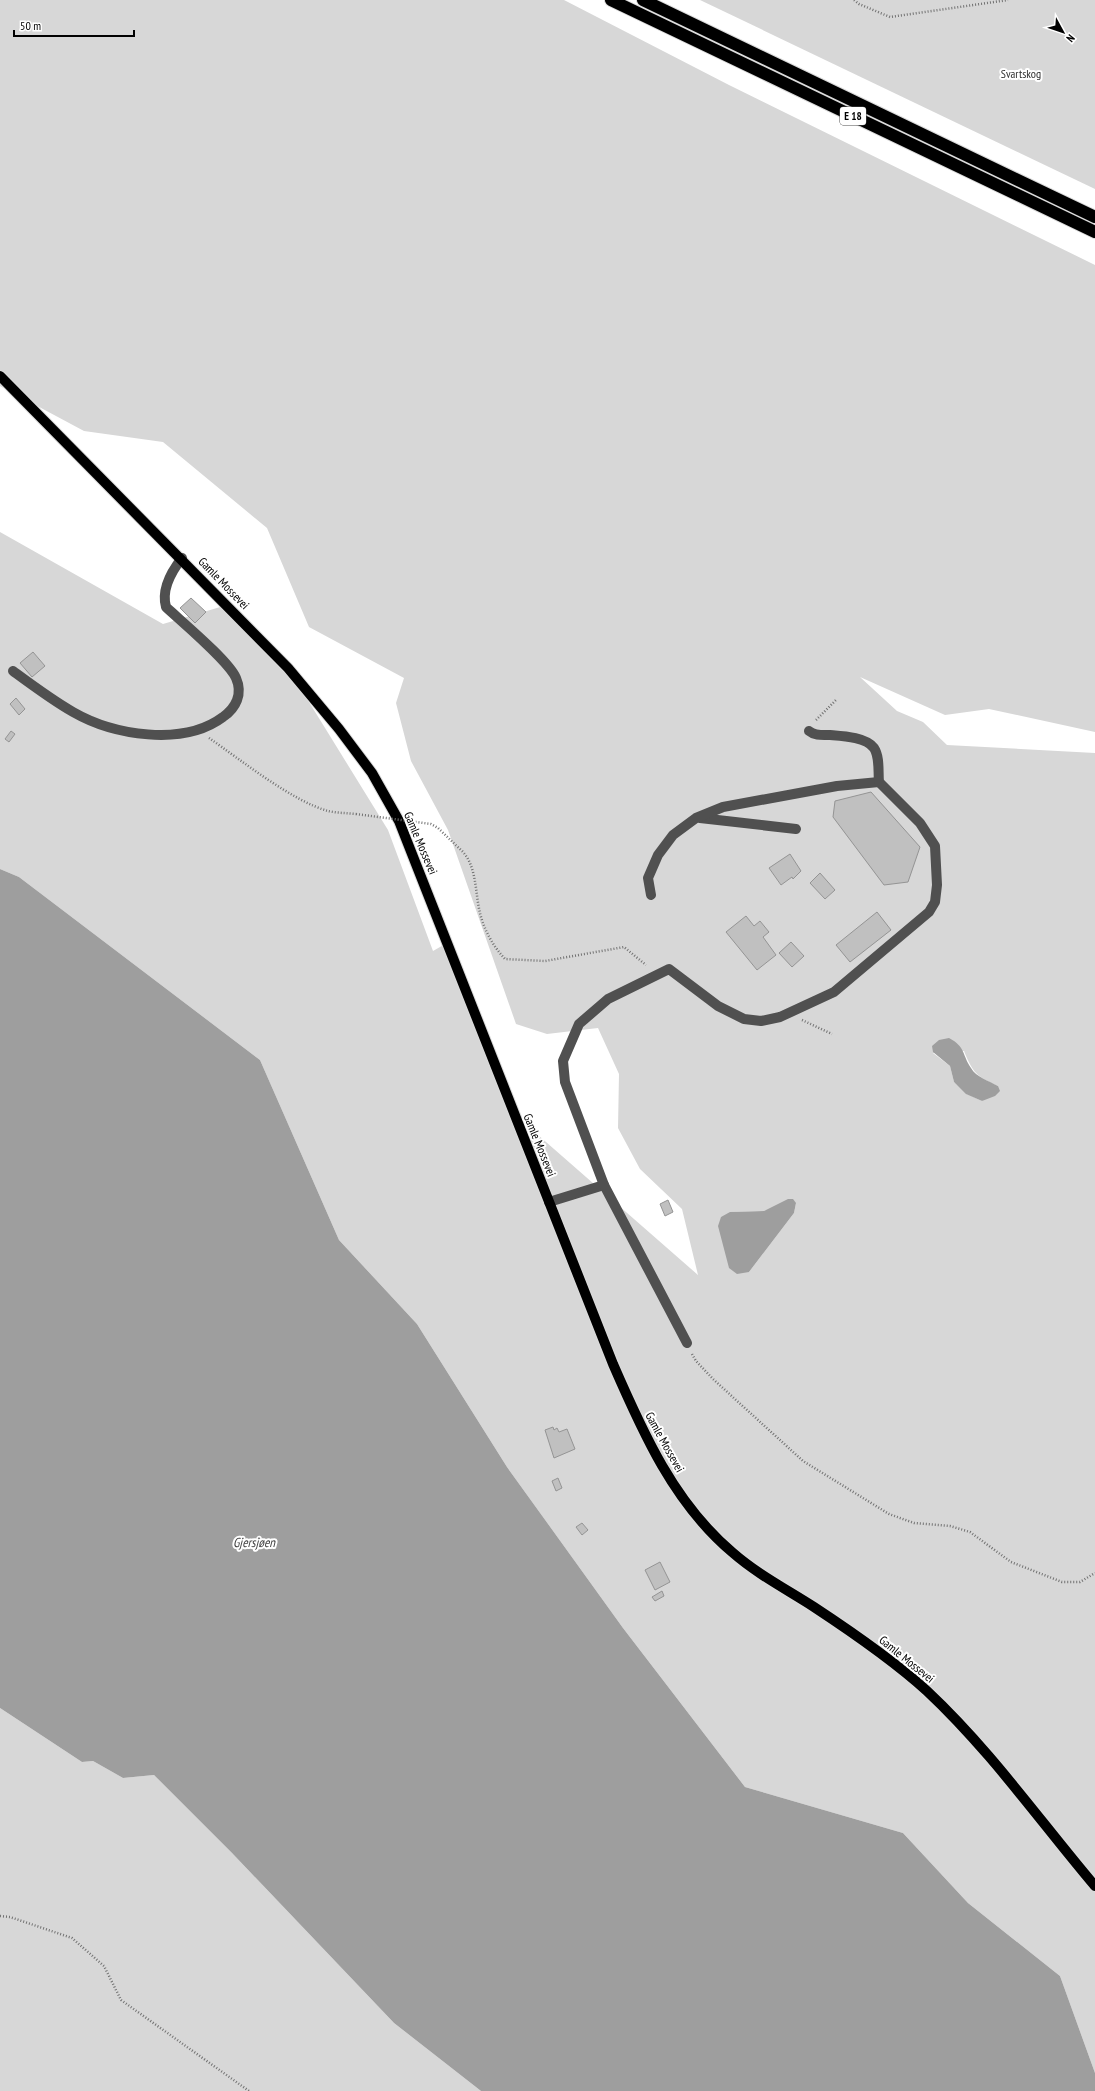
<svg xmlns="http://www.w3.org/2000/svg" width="1095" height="2091" font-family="'PT Sans Narrow',sans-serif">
  <rect width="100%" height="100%" fill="#fff"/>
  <!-- green -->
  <g fill="#d7d7d7" fill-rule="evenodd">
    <path d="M 0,0 L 564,0 L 729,85 L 1095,265 L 1095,732 L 989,709 L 945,715 L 860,677 L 897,711 L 923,722 L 947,745 L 1095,753 L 1095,2073 L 1060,1976 L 968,1903 L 903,1833 L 745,1787 L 623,1628 L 507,1467 L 417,1324 L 339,1240 L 260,1060 L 19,877 L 0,869 L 0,532 L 163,624 L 227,605 L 288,668 L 388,830 L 433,951 L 447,943 L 514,1114 L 698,1275 L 682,1209 L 640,1169 L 618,1128 L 619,1074 L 598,1028 L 547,1034 L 516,1024 L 448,830 L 411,761 L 396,703 L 404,678 L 309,627 L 267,528 L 163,442 L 84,431 L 0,386 ZM 964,1051 C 973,1073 976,1076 998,1086 L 982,1101 L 967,1094 L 954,1082 L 950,1066 L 933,1053 ZM 796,1203 L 794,1213 L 749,1272 L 730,1212 L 764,1211 Z"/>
    <path d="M 700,0 L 1095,0 L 1095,189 Z"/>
    <path d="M 0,1708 L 82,1762 L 93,1761 L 123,1778 L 154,1775 L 232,1853 L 394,2023 L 481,2091 L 0,2091 Z"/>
  </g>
  <!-- water -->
  <g fill="#9e9e9e">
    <path d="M 0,869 L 19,877 L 260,1060 L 339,1240 L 417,1324 L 507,1467 L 623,1628 L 745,1787 L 903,1833 L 968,1903 L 1060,1976 L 1095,2073 L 1095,2091 L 481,2091 L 394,2023 L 232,1853 L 154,1775 L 123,1778 L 93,1761 L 82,1762 L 0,1708 Z"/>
    <path d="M 949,1038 C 966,1047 962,1055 971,1068 C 976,1077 989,1081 998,1086 L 1000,1091 L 995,1096 L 982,1101 L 966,1094 L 954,1082 L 950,1066 L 933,1052 L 932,1046 L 939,1040 Z"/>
    <path d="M 788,1199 L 793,1199 L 796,1203 L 794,1213 L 749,1272 L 737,1274 L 729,1268 L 718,1226 L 721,1217 L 730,1212 L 764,1211 Z"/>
  </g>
  <!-- building -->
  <g fill="#c0c0c0" stroke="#949494">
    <path d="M 191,598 L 206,612 L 195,623 L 180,608 Z"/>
    <path d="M 33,652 L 45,666 L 32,677 L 20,663 Z"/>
    <path d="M 16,698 L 25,709 L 19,715 L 10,704 Z"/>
    <path d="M 11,731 L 15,734 L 9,742 L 5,739 Z"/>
    <path d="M 871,792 L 920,847 L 908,882 L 884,885 L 833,817 L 835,801 Z"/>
    <path d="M 790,854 L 801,871 L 793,879 L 792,877 L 781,885 L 769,868 Z"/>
    <path d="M 820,873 L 835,890 L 825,899 L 810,883 Z"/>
    <path d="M 877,912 L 891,930 L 850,962 L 836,945 Z"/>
    <path d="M 746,916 L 754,926 L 760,921 L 769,932 L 763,937 L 776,955 L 757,970 L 726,932 Z"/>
    <path d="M 791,942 L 804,956 L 792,967 L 779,953 Z"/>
    <path d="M 668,1200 L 673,1212 L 665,1216 L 660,1204 Z"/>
    <path d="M 553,1427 L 554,1430 L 557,1428 L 559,1432 L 567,1429 L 575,1449 L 554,1458 L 545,1430 Z"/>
    <path d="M 558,1478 L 562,1488 L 556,1491 L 552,1481 Z"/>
    <path d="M 582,1523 L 588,1530 L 582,1535 L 576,1527 Z"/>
    <path d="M 660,1562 L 670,1582 L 655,1590 L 645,1570 Z"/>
    <path d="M 662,1591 L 664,1596 L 655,1601 L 652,1597 Z"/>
  </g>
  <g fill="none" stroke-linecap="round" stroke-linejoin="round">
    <defs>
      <path id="major" d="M 0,376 L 288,668 L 339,729 L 372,773 L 399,821 L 613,1364 C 643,1433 674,1503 732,1552 C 757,1574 786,1589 814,1607 C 852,1632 893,1660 927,1691 C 990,1750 1040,1821 1095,1886"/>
      <g id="highway">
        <path d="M 611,0 L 1095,232"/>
        <path d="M 643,0 L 1095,217"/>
      </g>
    </defs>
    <!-- major casing -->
    <use href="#major" stroke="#dbdbdb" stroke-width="12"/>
    <!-- highway casing -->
    <use href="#highway" stroke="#dbdbdb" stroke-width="14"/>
    <!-- path -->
    <g stroke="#727272" stroke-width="2.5" stroke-dasharray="1 2" stroke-linecap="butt">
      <path d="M 854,0 L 859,4 L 890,17 L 1008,0"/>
      <path d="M 816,720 L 836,700"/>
      <path d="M 209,738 C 241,760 292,801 328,811 C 337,813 346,813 356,814"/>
      <path d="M 462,851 C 477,866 475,893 480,913 C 484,930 493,946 505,959 L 545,961 L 624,947 L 646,965"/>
      <path d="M 802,1020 L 832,1034"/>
      <path d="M 692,1354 L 696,1361 L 713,1379 L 803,1461 L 889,1514 L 914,1523 L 950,1526 L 970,1532 L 1011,1562 L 1062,1582 L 1080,1582 L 1095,1573"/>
      <path d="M 0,1916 L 10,1917 L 72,1938 L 104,1966 L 121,2000 L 249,2091"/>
    </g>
    <!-- minor -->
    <g stroke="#505050" stroke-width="10">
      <path d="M 13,671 C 32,685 52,700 73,712 C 113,735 183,747 223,717 C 236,708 243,694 236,678 C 229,661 182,622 166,607 C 161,589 171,572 182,558"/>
      <path d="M 700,818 L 796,829"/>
      <path d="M 651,895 L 648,878 L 658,855 L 673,835 L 696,818 L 723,807 L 837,786 L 879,782"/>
      <path d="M 549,1202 L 604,1185"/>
      <path d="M 687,1343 L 604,1185 L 565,1082 L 563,1061 L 579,1024 L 608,999 L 669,969 L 718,1006 L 744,1019 L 761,1021 L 780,1017 L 834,992 L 929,912 L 935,902 L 937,885 L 935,846 L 920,823 L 879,782 C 878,772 880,757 874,748 C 866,737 842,736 830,735 C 822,735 815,736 809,731"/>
    </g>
    <!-- major -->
    <use href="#major" stroke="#000" stroke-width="10"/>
    <!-- highway -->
    <use href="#highway" stroke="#000" stroke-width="12"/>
    <!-- path-bridge -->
    <path stroke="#727272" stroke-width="2.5" stroke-dasharray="1 2" stroke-linecap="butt" d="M 356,814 L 431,824 L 438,828 L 462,851"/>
  </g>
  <g text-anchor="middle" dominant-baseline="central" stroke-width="4" stroke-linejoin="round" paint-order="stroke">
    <!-- shield labels -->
    <rect fill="#fff" stroke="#4c4c4c" stroke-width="1" x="840" y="107" width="26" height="18" rx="3"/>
    <g font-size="11" font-weight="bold" fill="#000">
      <text x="853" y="116">E 18</text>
    </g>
    <!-- park labels -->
    <g font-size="12" fill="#2e2e2e" stroke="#fff">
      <text x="1021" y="73">Svartskog</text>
    </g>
    <!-- street labels -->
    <g font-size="12" fill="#000" stroke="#fff">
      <text transform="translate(224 583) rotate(46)">Gamle Mossevei</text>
      <text transform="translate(421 843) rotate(67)">Gamle Mossevei</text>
      <text transform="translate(540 1145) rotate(68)">Gamle Mossevei</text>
      <text transform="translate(665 1442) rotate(61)">Gamle Mossevei</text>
      <text transform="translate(907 1659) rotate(39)">Gamle Mossevei</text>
    </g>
    <!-- water labels -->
    <g font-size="13" font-style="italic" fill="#3f3f3f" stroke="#fff">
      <text x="254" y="1542">Gjersjøen</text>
    </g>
  </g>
  <!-- north arrow -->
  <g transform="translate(1063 32) rotate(130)" stroke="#ffffff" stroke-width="3" paint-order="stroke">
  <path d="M0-3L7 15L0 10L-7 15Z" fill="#000000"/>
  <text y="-6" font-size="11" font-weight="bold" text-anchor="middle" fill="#000000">N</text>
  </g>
  <!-- scale -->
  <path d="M14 30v6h120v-6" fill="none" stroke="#000000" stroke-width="2"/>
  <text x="20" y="30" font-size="12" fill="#000000" stroke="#ffffff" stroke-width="3" paint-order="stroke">50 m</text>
</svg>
